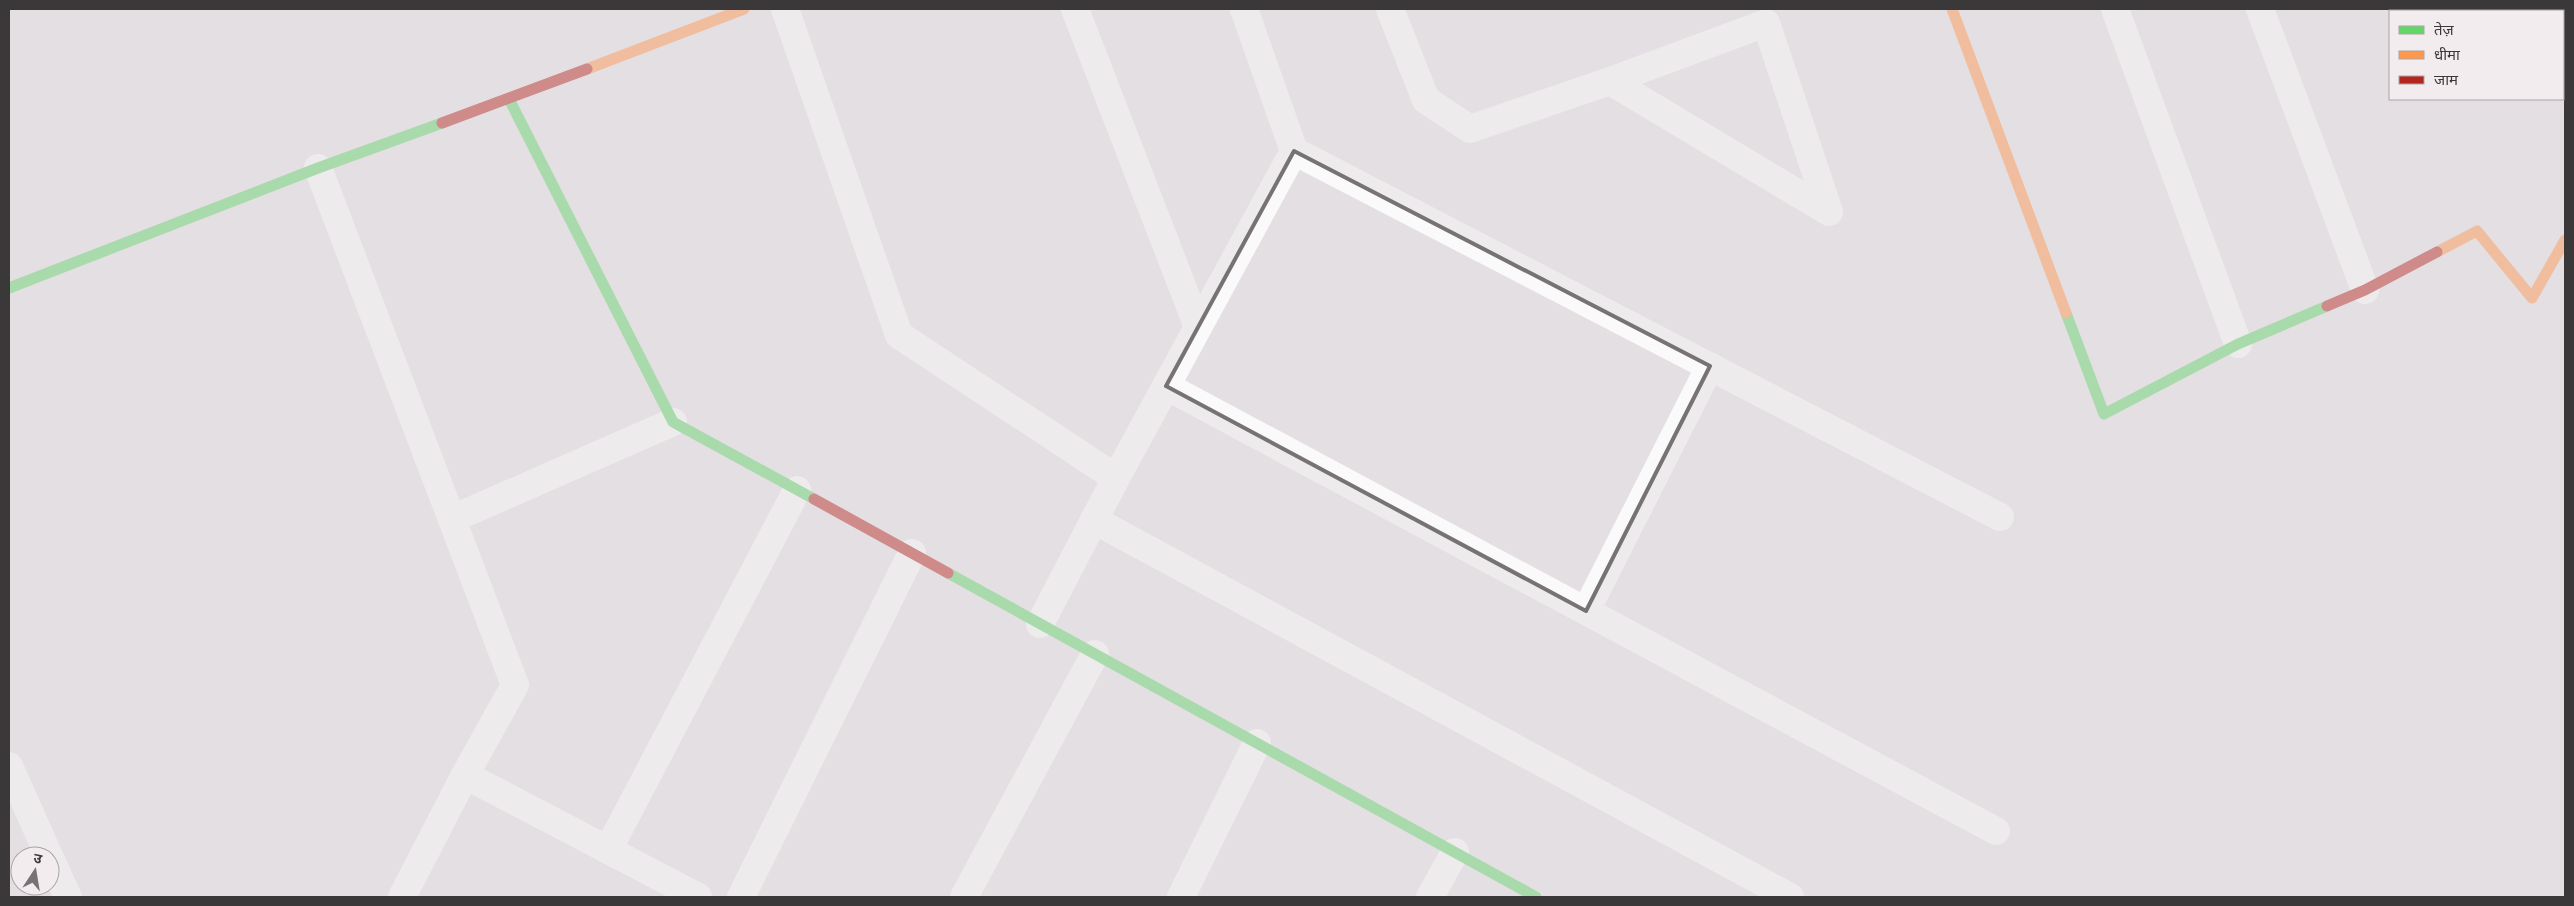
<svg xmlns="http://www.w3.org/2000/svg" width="2574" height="906" font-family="'Varela Round','Noto Sans Devanagari',sans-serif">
  <rect width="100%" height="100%" fill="#e4dfe2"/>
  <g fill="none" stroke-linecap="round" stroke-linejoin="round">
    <!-- street -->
    <g stroke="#fbfafb" stroke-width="28">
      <path d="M 785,9 L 899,335 L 1116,478"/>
      <path d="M 1075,9 L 1198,327"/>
      <path d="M 1244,9 L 1294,151 L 2000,517"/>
      <path d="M 1390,9 L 1426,100 L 1470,129 L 1610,81 L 1766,23 L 1829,212 L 1610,81"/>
      <path d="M 2115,9 L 2238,344"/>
      <path d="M 2260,9 L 2365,290"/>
      <path d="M 318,168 L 515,685 L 465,775 L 402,897"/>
      <path d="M 1166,386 L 1996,831"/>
      <path d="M 452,519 L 673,422"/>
      <path d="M 1094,520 L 1790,897"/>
      <path d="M 1586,611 L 1710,366"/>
      <path d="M 1040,624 L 1116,478 L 1294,151"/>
      <path d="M 9,766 L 49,856"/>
      <path d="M 465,775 L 698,897"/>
      <path d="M 608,850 L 797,490"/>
      <path d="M 50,858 L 68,897"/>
      <path d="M 741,897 L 912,553"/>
      <path d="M 964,897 L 1095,654"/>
      <path d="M 1181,897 L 1257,743"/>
      <path d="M 1430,897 L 1455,852"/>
    </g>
    <!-- fast -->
    <g stroke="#63d668" stroke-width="11">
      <path d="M 509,99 L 673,422 L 814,499"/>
      <path d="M 9,288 L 318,168 L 442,123"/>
      <path d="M 2066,313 L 2104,414 L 2238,344 L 2327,306"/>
      <path d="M 948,573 L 1536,897"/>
    </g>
    <!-- slow -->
    <g stroke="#ff974d" stroke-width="11">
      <path d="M 1952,9 L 2066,313"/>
      <path d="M 587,69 L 744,9"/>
      <path d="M 2437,252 L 2477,231 L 2532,298 L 2565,240"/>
    </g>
    <!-- jam -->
    <g stroke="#b3261e" stroke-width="11">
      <path d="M 442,123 L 587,69"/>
      <path d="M 2327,306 L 2365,290 L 2437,252"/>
      <path d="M 814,499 L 948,573"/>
    </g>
  </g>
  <!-- marked area -->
  <path d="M0 0H2574V906H0ZM 1294,151 L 1710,366 L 1586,611 L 1166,386 Z" fill="#e4dfe2" fill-opacity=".55" fill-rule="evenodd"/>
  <path fill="none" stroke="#767275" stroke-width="4" stroke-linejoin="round" d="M 1294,151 L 1710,366 L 1586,611 L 1166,386 Z"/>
  <!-- border -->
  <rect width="2574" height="906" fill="none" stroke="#3b383a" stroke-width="20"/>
  <!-- legend -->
  <rect x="2389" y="10" width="175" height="90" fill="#f2ecef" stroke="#a9a4a7"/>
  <rect x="2399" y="26" width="25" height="8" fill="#63d668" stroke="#a9a4a7"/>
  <text x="2434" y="35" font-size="15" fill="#3b383a">तेज़</text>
  <rect x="2399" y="51" width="25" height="8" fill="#ff974d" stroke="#a9a4a7"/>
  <text x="2434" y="60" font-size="15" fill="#3b383a">धीमा</text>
  <rect x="2399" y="76" width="25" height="8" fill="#b3261e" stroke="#a9a4a7"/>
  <text x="2434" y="85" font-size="15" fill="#3b383a">जाम</text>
  <!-- north arrow -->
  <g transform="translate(35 871) rotate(12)"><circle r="24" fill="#f2ecef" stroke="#a9a4a7"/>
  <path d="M0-4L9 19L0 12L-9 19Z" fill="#767275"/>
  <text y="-8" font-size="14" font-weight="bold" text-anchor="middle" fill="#3b383a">उ</text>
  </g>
</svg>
